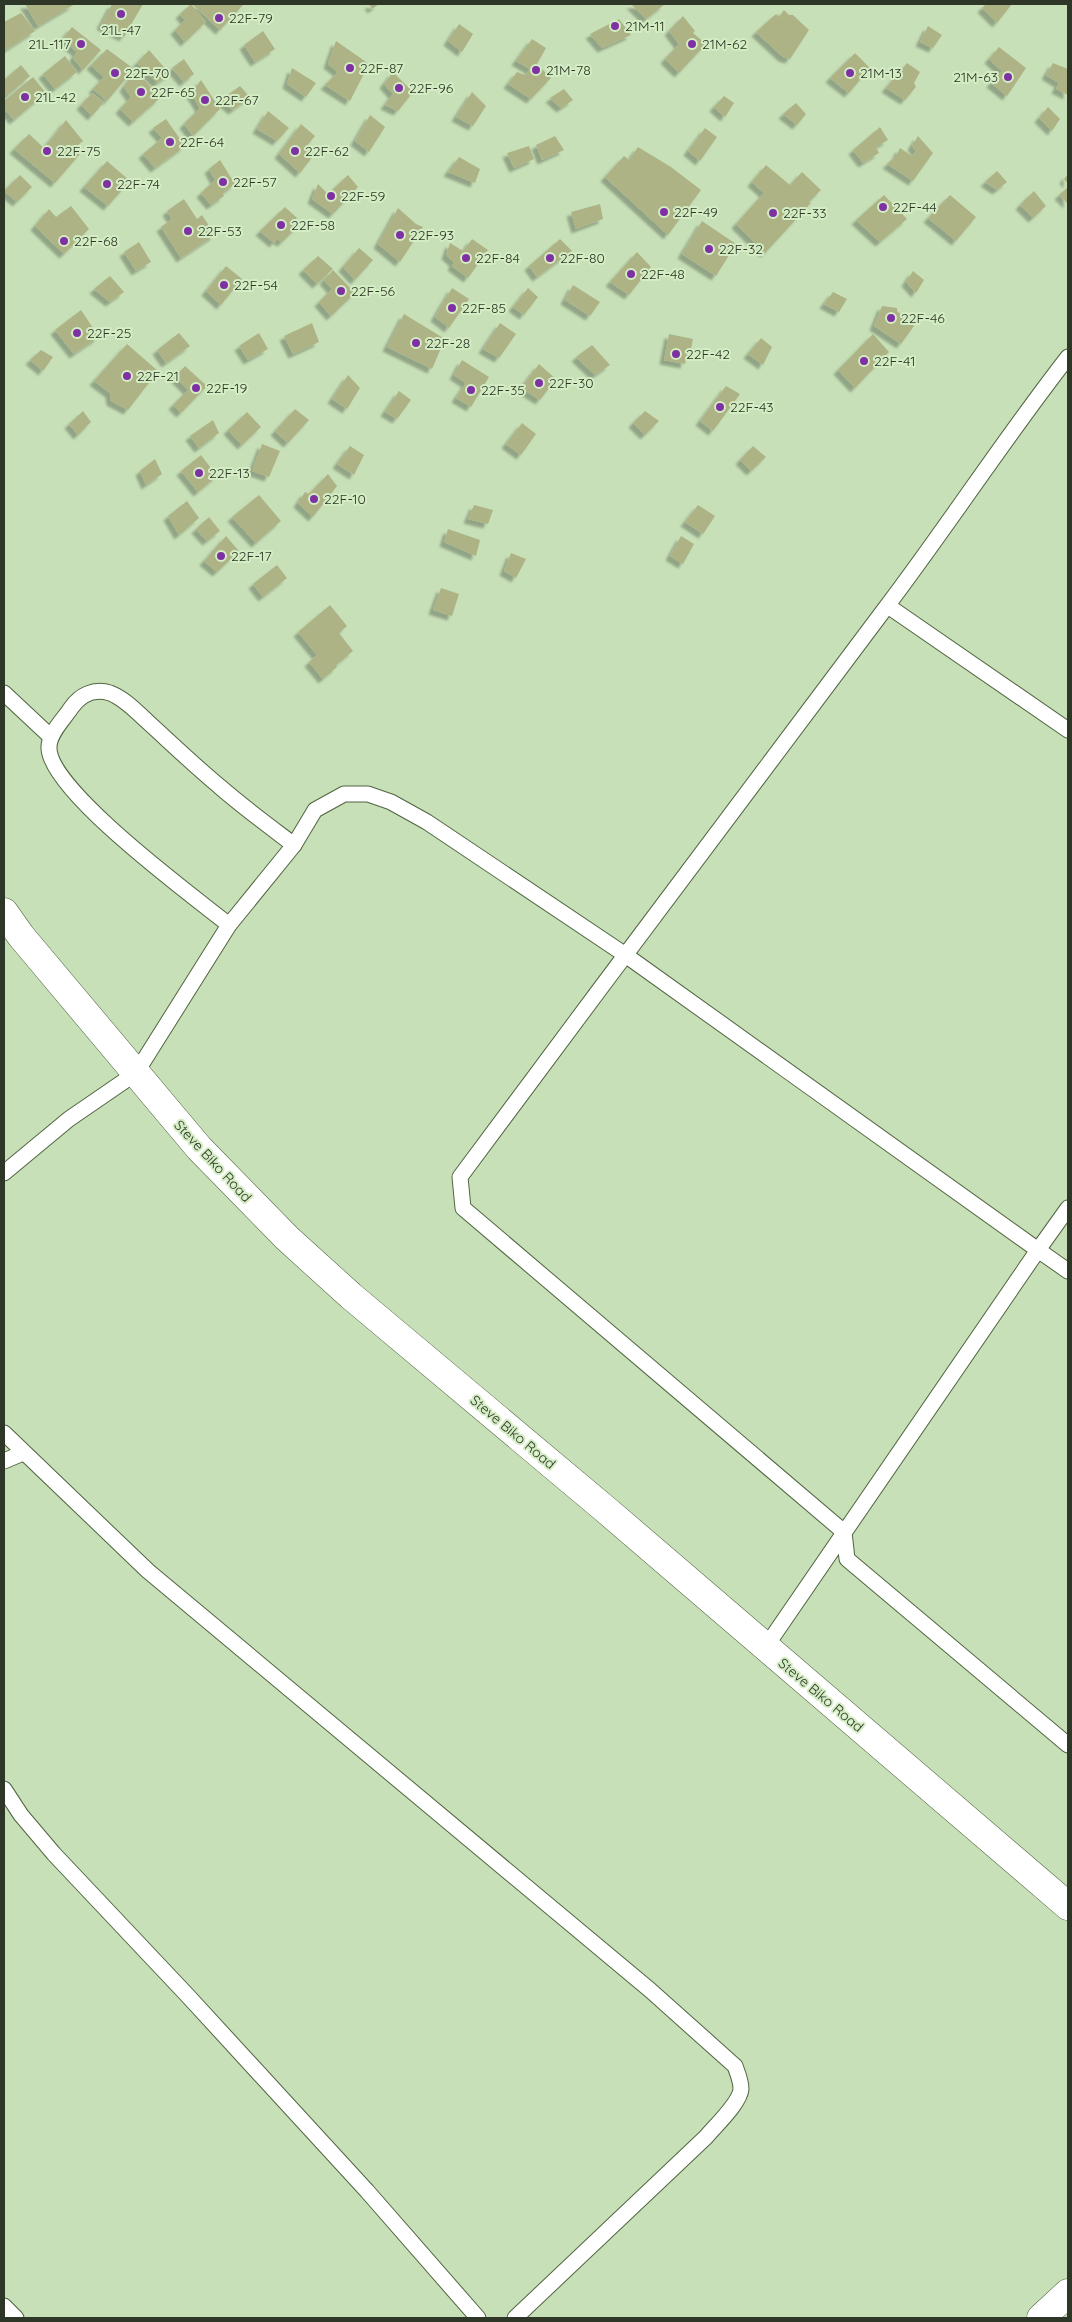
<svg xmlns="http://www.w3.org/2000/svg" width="1072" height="2322" font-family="Quicksand,sans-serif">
  <defs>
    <filter id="shadow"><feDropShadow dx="-4.5" dy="4.5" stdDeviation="1" flood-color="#0004"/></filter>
  </defs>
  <rect width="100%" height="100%" fill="#c7e0b7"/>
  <!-- building -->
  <g fill="#aeb386" filter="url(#shadow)">
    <path d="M 25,4 L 75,4 L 38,26 Z"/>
    <path d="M 112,4 L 143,4 L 124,37 L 101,25 Z"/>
    <path d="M 191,4 L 206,22 L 185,42 L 175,30 L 185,20 L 180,14 Z"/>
    <path d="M 194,4 L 244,4 L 220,30 L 193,5 Z"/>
    <path d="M 369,4 L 379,4 L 372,9 Z"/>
    <path d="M 631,4 L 665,4 L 646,19 Z"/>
    <path d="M 986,4 L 1012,4 L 997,23 L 982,8 Z"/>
    <path d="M 784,10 L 789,15 L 793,15 L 809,30 L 790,59 L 783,57 L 756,32 L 776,14 L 779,17 Z"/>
    <path d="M 21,13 L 35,31 L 6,50 L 4,47 L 4,22 Z"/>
    <path d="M 683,16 L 695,31 L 693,33 L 706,44 L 679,73 L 665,59 L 679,44 L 669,31 Z"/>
    <path d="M 619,19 L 631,35 L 602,48 L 590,34 Z"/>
    <path d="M 459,24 L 473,34 L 462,52 L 448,41 Z"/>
    <path d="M 928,26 L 942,35 L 933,48 L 920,42 Z"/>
    <path d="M 72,27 L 101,50 L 83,70 L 73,58 L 77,52 L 62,39 Z"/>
    <path d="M 263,31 L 275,49 L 255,62 L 244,45 Z"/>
    <path d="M 532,39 L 546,48 L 537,64 L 551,78 L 531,99 L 508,84 L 517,72 L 525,75 L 530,69 L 516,61 Z"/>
    <path d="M 336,41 L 369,64 L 350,101 L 325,85 L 338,72 L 328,64 Z"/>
    <path d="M 999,47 L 1026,68 L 1007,96 L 991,83 L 1002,71 L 989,59 Z"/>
    <path d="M 107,49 L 134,69 L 107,101 L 93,89 L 104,77 L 91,65 Z"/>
    <path d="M 149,50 L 170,74 L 157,83 L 137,63 Z"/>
    <path d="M 855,53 L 870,68 L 849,93 L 830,78 Z"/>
    <path d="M 65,56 L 77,72 L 55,89 L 43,74 Z"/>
    <path d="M 184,59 L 194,74 L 184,82 L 172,68 Z"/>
    <path d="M 907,63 L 920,72 L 914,83 L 916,87 L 905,100 L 886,88 Z"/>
    <path d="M 1053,63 L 1068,69 L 1068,95 L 1056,89 L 1059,83 L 1046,75 Z"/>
    <path d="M 21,65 L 30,76 L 7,96 L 4,92 L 4,80 Z"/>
    <path d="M 292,68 L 316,83 L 306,97 L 287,84 Z"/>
    <path d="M 136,70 L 160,98 L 133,122 L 120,109 L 131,97 L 124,87 Z"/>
    <path d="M 393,72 L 413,92 L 398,111 L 385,105 L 393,94 L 384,84 Z"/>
    <path d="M 33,77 L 46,93 L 14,120 L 4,108 L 4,101 Z"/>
    <path d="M 201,80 L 220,109 L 193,136 L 184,124 L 200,108 L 191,93 Z"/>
    <path d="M 240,86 L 250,97 L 233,110 L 221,100 Z"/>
    <path d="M 564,89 L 573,100 L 561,108 L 550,98 Z"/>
    <path d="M 472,92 L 486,106 L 473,126 L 456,117 Z"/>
    <path d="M 92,93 L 104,102 L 92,116 L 81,105 Z"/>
    <path d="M 724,96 L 734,103 L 725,117 L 714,107 Z"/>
    <path d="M 796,103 L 806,114 L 797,125 L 783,114 Z"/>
    <path d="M 1048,107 L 1060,119 L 1052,131 L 1039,118 Z"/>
    <path d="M 268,111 L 289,128 L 277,141 L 257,129 Z"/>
    <path d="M 370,115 L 385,127 L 369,152 L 355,141 Z"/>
    <path d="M 166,119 L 185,146 L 155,168 L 143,154 L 162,138 L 153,128 Z"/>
    <path d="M 66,120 L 83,141 L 75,148 L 80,154 L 55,183 L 14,149 L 29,134 L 44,148 Z"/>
    <path d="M 301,124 L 315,136 L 305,148 L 314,155 L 300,173 L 279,154 Z"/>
    <path d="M 880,127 L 888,140 L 876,147 L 879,153 L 863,163 L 853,150 Z"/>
    <path d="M 705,128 L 717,137 L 700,161 L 688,151 Z"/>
    <path d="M 555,136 L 564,150 L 542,160 L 536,145 Z"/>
    <path d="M 918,136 L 933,153 L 913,181 L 887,164 L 896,156 L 900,148 L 912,156 L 916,151 L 912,146 Z"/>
    <path d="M 529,146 L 534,159 L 514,168 L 507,153 Z"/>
    <path d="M 638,147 L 671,167 L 701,190 L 668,235 L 605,177 L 624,156 L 629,160 Z"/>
    <path d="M 459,157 L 480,169 L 475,183 L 448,172 Z"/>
    <path d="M 220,160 L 235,184 L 223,193 L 224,196 L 211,205 L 201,193 L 215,180 L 209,169 Z"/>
    <path d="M 107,161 L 130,181 L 108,206 L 84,187 Z"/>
    <path d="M 766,165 L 790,185 L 802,172 L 821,190 L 809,202 L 811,203 L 765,253 L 736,224 L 764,193 L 752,182 Z"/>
    <path d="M 997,171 L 1007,182 L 997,190 L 985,182 Z"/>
    <path d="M 1068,174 L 1068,184 L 1064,179 Z"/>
    <path d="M 20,175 L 32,187 L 17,202 L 4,191 Z"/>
    <path d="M 348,175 L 358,187 L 333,214 L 312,199 L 318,184 L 328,194 Z"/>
    <path d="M 1068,187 L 1068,204 L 1059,195 Z"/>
    <path d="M 1034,191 L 1046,206 L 1033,218 L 1020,205 Z"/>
    <path d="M 884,195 L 907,219 L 880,242 L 856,220 Z"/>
    <path d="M 950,195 L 976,217 L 956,241 L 928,218 Z"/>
    <path d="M 184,199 L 197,219 L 202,215 L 215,235 L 181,258 L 161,227 L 172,219 L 167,211 Z"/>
    <path d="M 600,204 L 603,219 L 576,229 L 571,212 Z"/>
    <path d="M 71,206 L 89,229 L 64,254 L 35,226 L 49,209 L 56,217 Z"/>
    <path d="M 285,207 L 297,218 L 293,223 L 298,226 L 282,242 L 277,239 L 274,243 L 260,231 Z"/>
    <path d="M 398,208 L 416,224 L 423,227 L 400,262 L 378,244 Z"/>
    <path d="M 702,221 L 736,244 L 716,276 L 682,254 Z"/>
    <path d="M 472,239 L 488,250 L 468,278 L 452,266 L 454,262 L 446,255 L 450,243 L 463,251 Z"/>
    <path d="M 560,239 L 572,251 L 537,277 L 529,266 Z"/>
    <path d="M 139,242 L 151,262 L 136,271 L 124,252 Z"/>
    <path d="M 359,248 L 373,260 L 355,280 L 343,267 Z"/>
    <path d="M 637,252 L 651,267 L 629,295 L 610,282 Z"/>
    <path d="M 318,256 L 333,269 L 317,284 L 303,270 Z"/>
    <path d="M 226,266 L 242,279 L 221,305 L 206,291 Z"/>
    <path d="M 333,270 L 355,293 L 331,316 L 319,302 L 332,289 L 324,280 Z"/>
    <path d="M 913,271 L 924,280 L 916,293 L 906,282 Z"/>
    <path d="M 110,276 L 124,292 L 110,302 L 94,289 Z"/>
    <path d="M 573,285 L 600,302 L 590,316 L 565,300 Z"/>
    <path d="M 452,288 L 469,299 L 449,328 L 435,317 Z"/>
    <path d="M 528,288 L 538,297 L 524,315 L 513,307 Z"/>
    <path d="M 833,292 L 847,299 L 839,312 L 824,304 Z"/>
    <path d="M 882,306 L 897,308 L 897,311 L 914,326 L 901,344 L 874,326 Z"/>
    <path d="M 81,310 L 99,337 L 74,354 L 55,330 Z"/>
    <path d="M 404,314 L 445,339 L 432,369 L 387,347 Z"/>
    <path d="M 312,323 L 319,342 L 293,354 L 284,336 Z"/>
    <path d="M 500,323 L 516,334 L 499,358 L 483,349 Z"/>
    <path d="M 179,333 L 190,346 L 166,363 L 157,350 Z"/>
    <path d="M 259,333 L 268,349 L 248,360 L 239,346 Z"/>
    <path d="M 669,334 L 693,339 L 691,349 L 688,349 L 685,364 L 664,360 Z"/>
    <path d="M 873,334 L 889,352 L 855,388 L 838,370 Z"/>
    <path d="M 761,338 L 772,347 L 763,365 L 748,354 Z"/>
    <path d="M 127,344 L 158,371 L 128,410 L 111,401 L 110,393 L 94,381 Z"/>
    <path d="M 592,345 L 610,365 L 595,375 L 576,357 Z"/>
    <path d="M 41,350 L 53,357 L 43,371 L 30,360 Z"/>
    <path d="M 462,360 L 489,377 L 471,407 L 456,398 L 466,383 L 454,375 Z"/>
    <path d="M 539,364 L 556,379 L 540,400 L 521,388 Z"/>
    <path d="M 185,366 L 207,386 L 181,413 L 173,405 L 188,390 L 175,377 Z"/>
    <path d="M 348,375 L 360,388 L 347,409 L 332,399 Z"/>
    <path d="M 726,386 L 740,394 L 713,431 L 700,421 Z"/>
    <path d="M 399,391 L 411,400 L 397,419 L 385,412 Z"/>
    <path d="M 295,409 L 309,420 L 288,443 L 275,431 Z"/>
    <path d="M 83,411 L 91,422 L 78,435 L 69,424 Z"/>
    <path d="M 645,411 L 659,421 L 645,435 L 633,423 Z"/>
    <path d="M 247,412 L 261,427 L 242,445 L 228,430 Z"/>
    <path d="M 213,420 L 219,433 L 199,448 L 190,436 Z"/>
    <path d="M 522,423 L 536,434 L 521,455 L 506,444 Z"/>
    <path d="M 262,444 L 280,451 L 269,477 L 252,471 Z"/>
    <path d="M 350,446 L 364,455 L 354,475 L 337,464 Z"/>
    <path d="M 753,446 L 766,457 L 751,471 L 740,460 Z"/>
    <path d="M 201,455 L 217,476 L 198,492 L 181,471 Z"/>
    <path d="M 155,459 L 162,474 L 146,485 L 140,471 Z"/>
    <path d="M 328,474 L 337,486 L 313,517 L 298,503 L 305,492 L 309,494 Z"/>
    <path d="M 259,495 L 281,521 L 256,543 L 232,517 Z"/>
    <path d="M 187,501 L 199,518 L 179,535 L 168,516 Z"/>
    <path d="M 474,505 L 493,510 L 488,524 L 468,519 Z"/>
    <path d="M 698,505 L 715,516 L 703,534 L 685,522 Z"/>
    <path d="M 209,517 L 220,531 L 207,541 L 196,529 Z"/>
    <path d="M 448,529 L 480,540 L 476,556 L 444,542 Z"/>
    <path d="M 226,536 L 239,551 L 217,572 L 204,561 Z"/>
    <path d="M 681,536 L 694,544 L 683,564 L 670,556 Z"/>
    <path d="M 511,553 L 526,559 L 516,578 L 504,571 Z"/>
    <path d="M 277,565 L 287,578 L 263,597 L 253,584 Z"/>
    <path d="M 441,588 L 459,594 L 452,616 L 433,610 Z"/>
    <path d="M 330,605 L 347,626 L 339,633 L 353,651 L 336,665 L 337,667 L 323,679 L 309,662 L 317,655 L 298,632 Z"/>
  </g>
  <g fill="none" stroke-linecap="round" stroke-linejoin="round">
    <defs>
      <g id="lane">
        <path d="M 1068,357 C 1004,439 947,527 884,610 C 743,800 600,987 460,1177 L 463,1208 L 844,1532 L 847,1559 L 1068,1745"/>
        <path d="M 888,606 L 1068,730"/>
        <path d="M 4,693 L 51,737"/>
        <path d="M 229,925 C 193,896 47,789 49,747 C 49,733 64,719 71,708 C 80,695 94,688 110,693 C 124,698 138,713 149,723 C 172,744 195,766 219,786 C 243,807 269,826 294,845"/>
        <path d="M 4,1173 L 69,1119 L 136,1073 L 229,925 L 294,845 L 315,810 L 344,794 L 368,794 L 391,802 L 427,822 L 624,954 L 1038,1250 L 1068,1208"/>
        <path d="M 4,1433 L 148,1571 L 650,1990 L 735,2066 C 738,2074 741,2081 741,2089 C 740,2103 715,2126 706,2137 L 515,2318"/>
        <path d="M 4,1461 L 23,1453"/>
        <path d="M 765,1648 L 1038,1250 L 1068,1271"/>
        <path d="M 4,1789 L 21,1815 L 54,1854 L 188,1996 L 367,2191 L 478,2318"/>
        <path d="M 4,2306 L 16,2318"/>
      </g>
      <path id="secondary" d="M 4,912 L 21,936 L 199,1148 L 287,1238 L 351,1296 L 605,1509 L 1068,1906"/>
      <path id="primary" d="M 1041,2318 L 1068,2293"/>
    </defs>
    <!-- lane casing -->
    <use href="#lane" stroke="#506541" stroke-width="17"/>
    <!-- secondary casing -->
    <use href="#secondary" stroke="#506541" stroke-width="29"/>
    <!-- primary casing -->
    <use href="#primary" stroke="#506541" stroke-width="29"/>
    <!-- lane -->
    <use href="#lane" stroke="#fff" stroke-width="15"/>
    <!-- secondary -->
    <use href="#secondary" stroke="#fff" stroke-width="28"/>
    <!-- primary -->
    <use href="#primary" stroke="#fff" stroke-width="28"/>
  </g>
  <!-- markers -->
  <g fill="#7e31a2" stroke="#d4edc4" stroke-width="2">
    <circle cx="121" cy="14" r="5"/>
    <circle cx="219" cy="18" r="5"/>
    <circle cx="615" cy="26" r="5"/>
    <circle cx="81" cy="44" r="5"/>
    <circle cx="692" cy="44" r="5"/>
    <circle cx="350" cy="68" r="5"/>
    <circle cx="536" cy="70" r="5"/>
    <circle cx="115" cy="73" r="5"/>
    <circle cx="850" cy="73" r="5"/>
    <circle cx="1008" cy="77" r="5"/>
    <circle cx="399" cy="88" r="5"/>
    <circle cx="141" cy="92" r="5"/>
    <circle cx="25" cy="97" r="5"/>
    <circle cx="205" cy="100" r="5"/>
    <circle cx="170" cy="142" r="5"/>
    <circle cx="47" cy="151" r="5"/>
    <circle cx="295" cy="151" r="5"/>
    <circle cx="223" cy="182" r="5"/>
    <circle cx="107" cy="184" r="5"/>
    <circle cx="331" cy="196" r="5"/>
    <circle cx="883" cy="207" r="5"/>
    <circle cx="664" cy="212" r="5"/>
    <circle cx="773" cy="213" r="5"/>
    <circle cx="281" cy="225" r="5"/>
    <circle cx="188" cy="231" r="5"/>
    <circle cx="400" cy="235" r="5"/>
    <circle cx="64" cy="241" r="5"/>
    <circle cx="709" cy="249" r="5"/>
    <circle cx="466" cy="258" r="5"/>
    <circle cx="550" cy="258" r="5"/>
    <circle cx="631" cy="274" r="5"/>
    <circle cx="224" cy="285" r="5"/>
    <circle cx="341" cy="291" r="5"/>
    <circle cx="452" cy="308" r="5"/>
    <circle cx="891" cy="318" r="5"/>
    <circle cx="77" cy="333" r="5"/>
    <circle cx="416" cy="343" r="5"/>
    <circle cx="676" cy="354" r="5"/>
    <circle cx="864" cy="361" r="5"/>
    <circle cx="127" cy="376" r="5"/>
    <circle cx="539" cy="383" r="5"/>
    <circle cx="196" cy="388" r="5"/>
    <circle cx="471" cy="390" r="5"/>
    <circle cx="720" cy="407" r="5"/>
    <circle cx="199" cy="473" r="5"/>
    <circle cx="314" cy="499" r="5"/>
    <circle cx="221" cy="556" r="5"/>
  </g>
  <g text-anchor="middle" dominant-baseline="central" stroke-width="4" stroke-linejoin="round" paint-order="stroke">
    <!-- poi labels -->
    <g font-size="14" fill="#2e3727" stroke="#d4edc4" text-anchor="start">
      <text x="229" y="18">22F-79</text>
      <text x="625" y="26">21M-11</text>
      <text x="121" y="30" text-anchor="middle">21L-47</text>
      <text x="71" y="44" text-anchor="end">21L-117</text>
      <text x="702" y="44">21M-62</text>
      <text x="360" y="68">22F-87</text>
      <text x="546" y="70">21M-78</text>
      <text x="125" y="73">22F-70</text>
      <text x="860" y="73">21M-13</text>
      <text x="998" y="77" text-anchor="end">21M-63</text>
      <text x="409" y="88">22F-96</text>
      <text x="151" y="92">22F-65</text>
      <text x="35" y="97">21L-42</text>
      <text x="215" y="100">22F-67</text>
      <text x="180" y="142">22F-64</text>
      <text x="57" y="151">22F-75</text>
      <text x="305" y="151">22F-62</text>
      <text x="233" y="182">22F-57</text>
      <text x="117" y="184">22F-74</text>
      <text x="341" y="196">22F-59</text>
      <text x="893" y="207">22F-44</text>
      <text x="674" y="212">22F-49</text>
      <text x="783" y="213">22F-33</text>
      <text x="291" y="225">22F-58</text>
      <text x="198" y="231">22F-53</text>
      <text x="410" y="235">22F-93</text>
      <text x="74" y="241">22F-68</text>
      <text x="719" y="249">22F-32</text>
      <text x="476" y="258">22F-84</text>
      <text x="560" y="258">22F-80</text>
      <text x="641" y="274">22F-48</text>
      <text x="234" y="285">22F-54</text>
      <text x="351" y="291">22F-56</text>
      <text x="462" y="308">22F-85</text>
      <text x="901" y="318">22F-46</text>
      <text x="87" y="333">22F-25</text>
      <text x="426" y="343">22F-28</text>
      <text x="686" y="354">22F-42</text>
      <text x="874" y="361">22F-41</text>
      <text x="137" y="376">22F-21</text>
      <text x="549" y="383">22F-30</text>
      <text x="206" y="388">22F-19</text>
      <text x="481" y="390">22F-35</text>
      <text x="730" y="407">22F-43</text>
      <text x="209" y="473">22F-13</text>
      <text x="324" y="499">22F-10</text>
      <text x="231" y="556">22F-17</text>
    </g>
    <!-- street labels -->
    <g font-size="14" fill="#2e3727" stroke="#d4edc4">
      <text transform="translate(213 1161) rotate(47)">Steve Biko Road</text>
      <text transform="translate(513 1432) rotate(40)">Steve Biko Road</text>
      <text transform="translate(821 1695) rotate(40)">Steve Biko Road</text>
    </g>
  </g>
  <!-- border -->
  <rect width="1072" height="2322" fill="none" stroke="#2e3727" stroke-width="10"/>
</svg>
